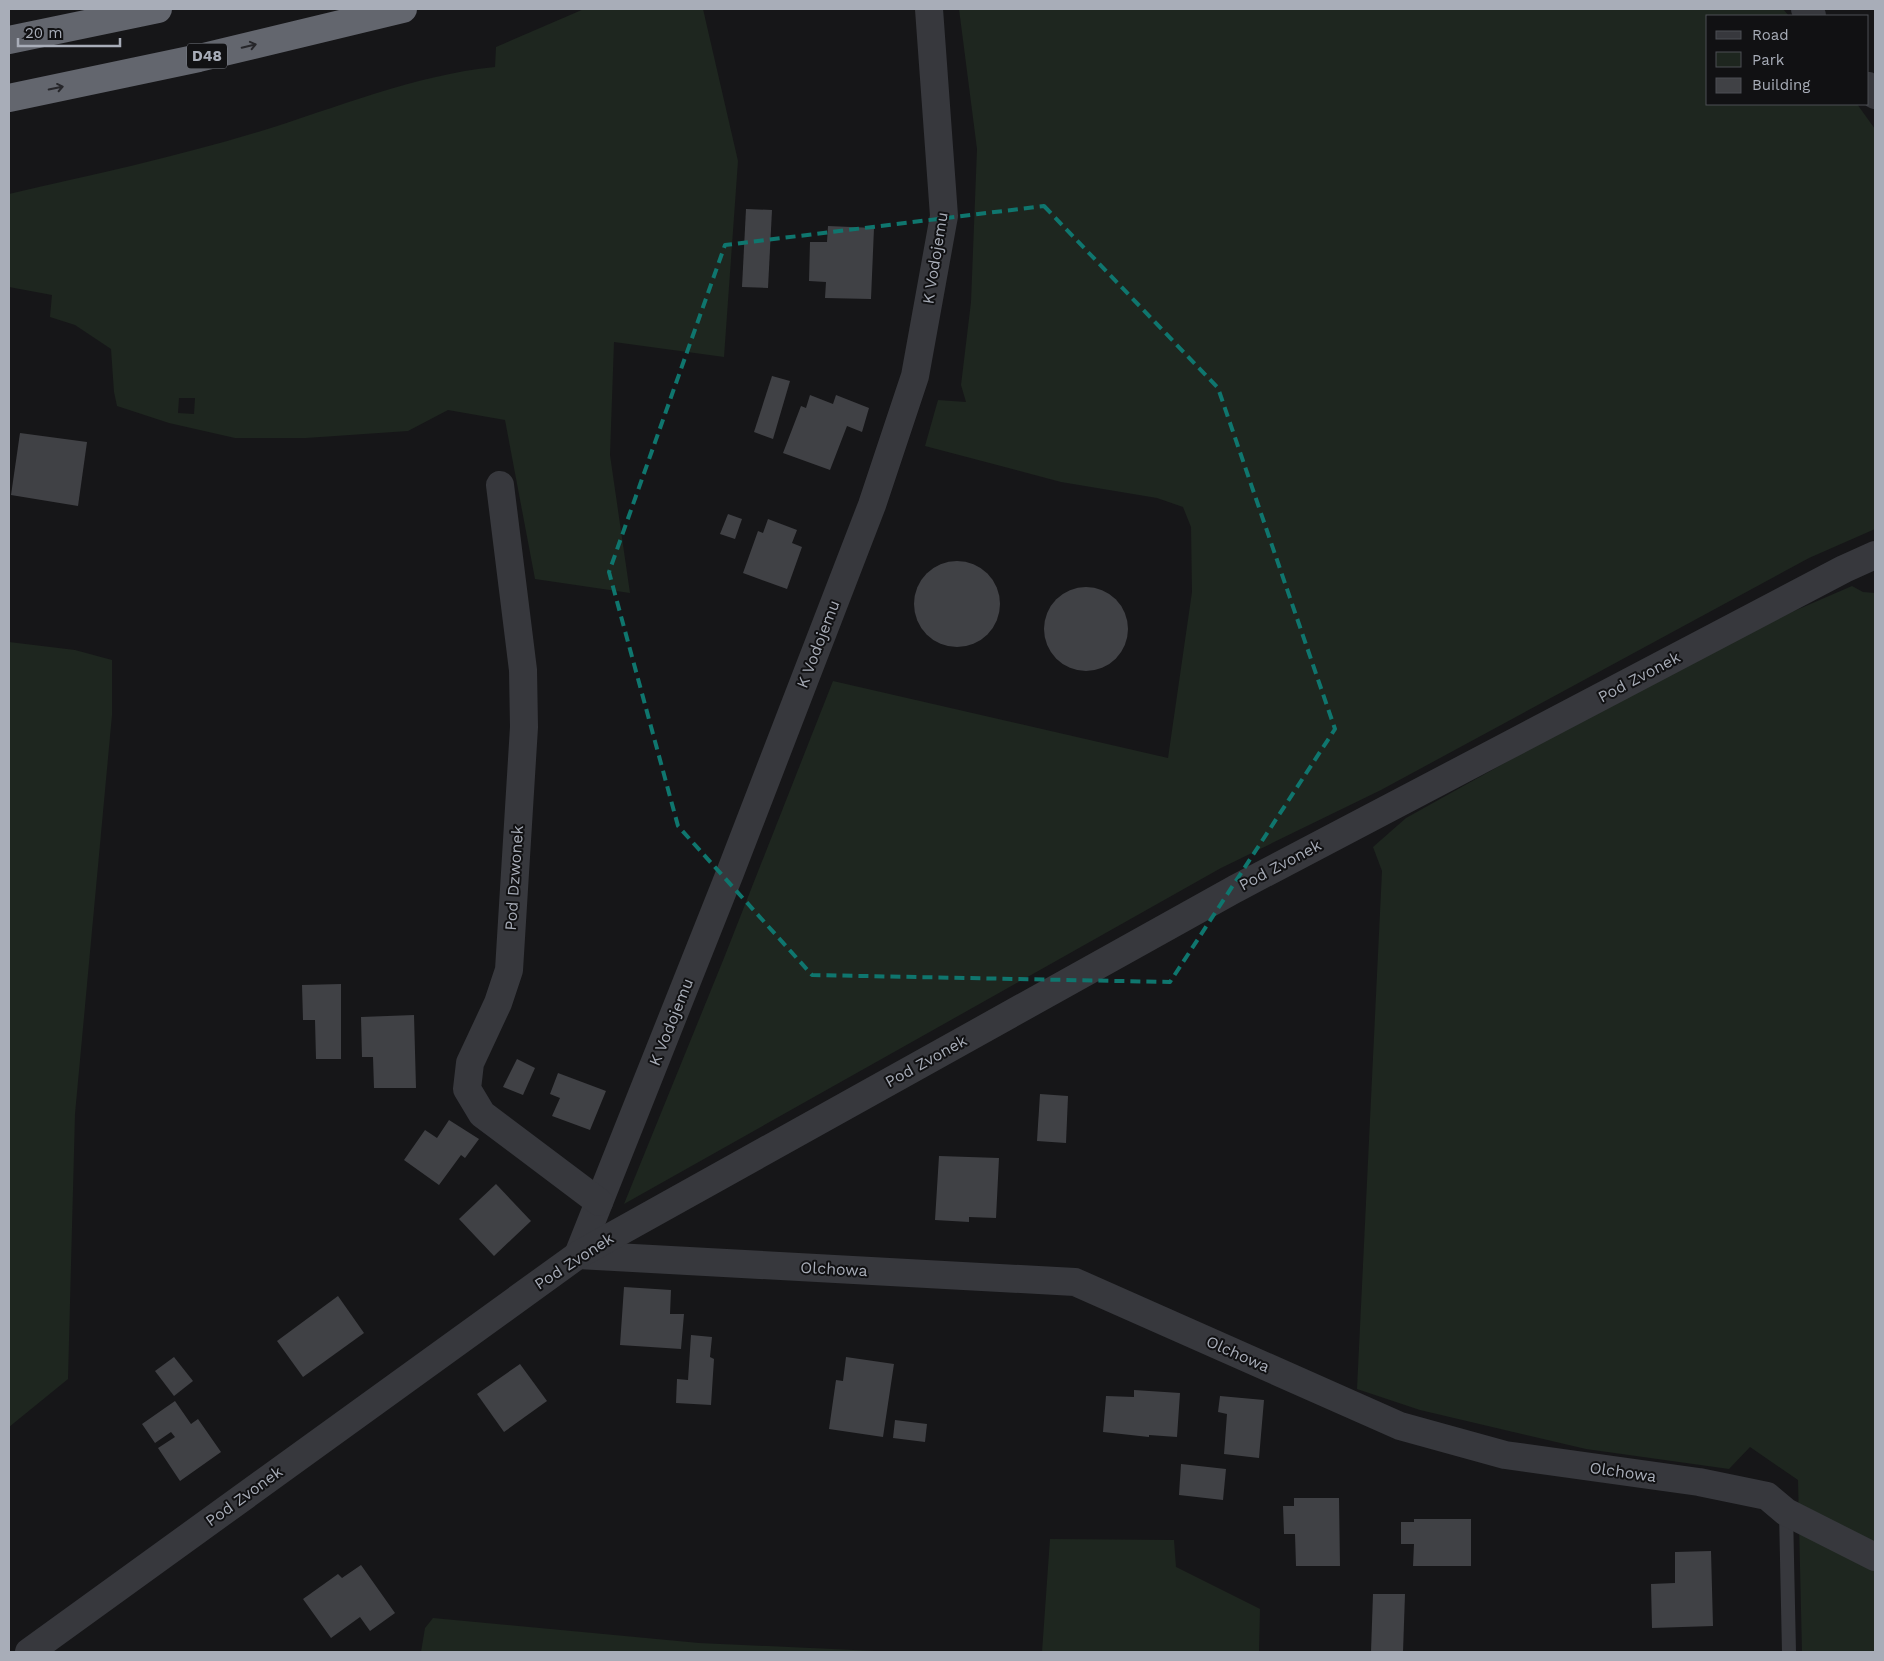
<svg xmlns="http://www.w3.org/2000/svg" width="1884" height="1661" font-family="'Work Sans',sans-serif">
  <rect width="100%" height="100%" fill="#161618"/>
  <!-- green -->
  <g fill="#1e261f" fill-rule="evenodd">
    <path d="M 584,9 L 703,9 L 738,161 L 724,357 L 614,342 L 610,455 L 630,593 L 535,579 L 505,420 L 448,410 L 408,431 L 306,438 L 235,438 L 169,423 L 117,406 L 114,392 L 111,349 L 75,325 L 50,317 L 52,295 L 9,287 L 9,194 C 92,175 176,157 258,132 C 336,108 414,75 495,67 L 496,47 ZM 179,398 L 195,398 L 194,414 L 178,413 Z"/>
    <path d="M 959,9 L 1783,9 L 1789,16 L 1708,16 L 1708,104 L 1857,104 L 1875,129 L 1875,529 L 1809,558 L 1381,790 L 1221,868 L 624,1204 L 724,958 L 833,681 L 1168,758 L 1192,592 L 1191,527 L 1183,507 L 1157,498 L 1061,482 L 925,446 L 938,400 L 966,402 L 961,385 L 971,302 L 977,149 Z"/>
    <path d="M 1852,586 L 1863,592 L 1875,593 L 1875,1652 L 1802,1652 L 1798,1480 L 1750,1447 L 1729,1469 L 1586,1449 L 1420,1410 L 1357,1389 L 1382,871 L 1373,847 L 1406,818 L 1580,721 L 1679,661 Z"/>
    <path d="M 9,642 L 75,650 L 112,660 L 112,715 L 75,1114 L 68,1379 L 9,1427 Z"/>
    <path d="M 1050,1539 L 1174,1540 L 1176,1567 L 1260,1609 L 1259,1652 L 1042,1652 Z"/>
    <path d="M 433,1618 L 699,1643 L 897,1652 L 421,1652 L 425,1628 Z"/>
  </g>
  <!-- building -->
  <g fill="#404145">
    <path d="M 746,209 L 772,210 L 768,288 L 742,287 Z"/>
    <path d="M 828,226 L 874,228 L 871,299 L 825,298 L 826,282 L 809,281 L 810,242 L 827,242 Z"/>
    <path d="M 772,376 L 790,381 L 773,439 L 754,432 Z"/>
    <path d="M 810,395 L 833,404 L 836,395 L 869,408 L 862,432 L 847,426 L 830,470 L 783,453 L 801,406 L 806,408 Z"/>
    <path d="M 20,433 L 87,442 L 78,506 L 11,495 Z"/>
    <path d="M 728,514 L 742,519 L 735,539 L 720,534 Z"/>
    <path d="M 768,519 L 797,530 L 792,543 L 802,547 L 787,589 L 743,573 L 758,531 L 763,533 Z"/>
    <circle cx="957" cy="604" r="43"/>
    <circle cx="1086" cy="629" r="42"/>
    <path d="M 341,984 L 341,1059 L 316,1059 L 315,1020 L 303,1020 L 302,985 Z"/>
    <path d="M 414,1015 L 416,1088 L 374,1088 L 373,1057 L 362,1057 L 361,1017 Z"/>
    <path d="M 517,1059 L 535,1068 L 523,1095 L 503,1087 Z"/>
    <path d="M 558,1073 L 606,1091 L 590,1130 L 552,1116 L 560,1098 L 550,1094 Z"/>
    <path d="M 1040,1094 L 1068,1096 L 1066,1143 L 1037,1141 Z"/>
    <path d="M 449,1120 L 479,1139 L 465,1158 L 461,1155 L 439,1185 L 404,1160 L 425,1130 L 437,1138 Z"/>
    <path d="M 939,1156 L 999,1158 L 996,1218 L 969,1217 L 969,1222 L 935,1220 Z"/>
    <path d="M 496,1184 L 531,1221 L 494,1256 L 459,1219 Z"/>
    <path d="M 624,1287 L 671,1290 L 670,1314 L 684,1314 L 681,1349 L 620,1345 Z"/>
    <path d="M 338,1296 L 364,1333 L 303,1377 L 277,1341 Z"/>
    <path d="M 691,1335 L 712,1337 L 710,1357 L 714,1359 L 711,1405 L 676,1403 L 677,1379 L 688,1380 Z"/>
    <path d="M 174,1357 L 193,1381 L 174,1396 L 155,1371 Z"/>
    <path d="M 846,1357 L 894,1364 L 883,1437 L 829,1429 L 836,1380 L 843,1381 Z"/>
    <path d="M 520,1364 L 547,1401 L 504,1432 L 477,1394 Z"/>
    <path d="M 1134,1390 L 1180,1393 L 1177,1437 L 1149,1435 L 1149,1437 L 1103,1432 L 1106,1396 L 1134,1397 Z"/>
    <path d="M 1220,1396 L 1264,1400 L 1259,1458 L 1224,1454 L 1227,1414 L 1218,1412 Z"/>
    <path d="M 175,1401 L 191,1424 L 198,1419 L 221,1452 L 180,1481 L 158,1448 L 175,1437 L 171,1432 L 155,1443 L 142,1424 Z"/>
    <path d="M 895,1420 L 927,1424 L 925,1442 L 893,1438 Z"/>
    <path d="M 1181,1464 L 1226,1469 L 1223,1500 L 1179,1495 Z"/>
    <path d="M 1294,1498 L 1339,1498 L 1340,1566 L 1296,1566 L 1295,1534 L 1284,1534 L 1283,1506 L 1294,1506 Z"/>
    <path d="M 1414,1519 L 1471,1519 L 1471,1566 L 1413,1566 L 1414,1544 L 1401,1544 L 1401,1522 L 1414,1522 Z"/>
    <path d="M 1711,1551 L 1713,1626 L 1652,1628 L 1651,1584 L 1675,1583 L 1675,1552 Z"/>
    <path d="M 361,1565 L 395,1613 L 370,1631 L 360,1617 L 331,1638 L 303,1599 L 338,1574 L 342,1578 Z"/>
    <path d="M 1373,1594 L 1405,1594 L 1403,1652 L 1371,1652 Z"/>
  </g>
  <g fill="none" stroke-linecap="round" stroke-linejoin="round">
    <!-- service -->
    <path stroke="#37383d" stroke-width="14" d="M 1786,1512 L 1789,1652"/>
    <!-- minor -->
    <g stroke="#37383d" stroke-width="28">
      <path d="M 929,9 L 944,216 L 915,376 L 872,505 L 730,873 L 578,1255 L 1075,1282 L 1400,1426 L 1505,1455 L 1699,1482 L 1767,1496 L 1786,1512 L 1875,1557"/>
      <path d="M 1805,9 L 1812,16"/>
      <path d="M 1868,86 L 1875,95"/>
      <path d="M 500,485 L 523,670 L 524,727 L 509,970 L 498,1003 L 470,1063 L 467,1089 L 482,1114 L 599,1202"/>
      <path d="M 29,1652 L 578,1255 L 1235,889 L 1844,569 L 1875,555"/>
    </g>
    <!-- motorway -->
    <g stroke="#63666e" stroke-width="28">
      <path d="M 9,40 L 158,9"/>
      <path d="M 9,98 L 199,58 L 403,9"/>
    </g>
  </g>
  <!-- one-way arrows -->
  <defs><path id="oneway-shaft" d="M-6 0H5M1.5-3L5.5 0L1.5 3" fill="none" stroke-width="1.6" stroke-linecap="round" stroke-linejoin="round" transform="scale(1.25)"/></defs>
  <g stroke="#26262a">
    <use href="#oneway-shaft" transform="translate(249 46) rotate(-14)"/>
    <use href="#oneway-shaft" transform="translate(56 88) rotate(-12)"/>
  </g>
  <!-- marked area -->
  <path fill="none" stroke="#0f766e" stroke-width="4" stroke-dasharray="10 6" stroke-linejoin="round" d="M 1044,206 L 1218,388 L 1335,729 L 1170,982 L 812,975 L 678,826 L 609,572 L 725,245 Z"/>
  <g text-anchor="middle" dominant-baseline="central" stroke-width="4" stroke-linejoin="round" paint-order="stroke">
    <!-- shield labels -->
    <rect fill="#111113" stroke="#7b7e86" stroke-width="1" x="187" y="43.5" width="40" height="25" rx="4"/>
    <g font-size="15" font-weight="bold" fill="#a8adb8">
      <text x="207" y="56">D48</text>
    </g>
    <!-- street labels -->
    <g font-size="16" fill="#a8adb8" stroke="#111113">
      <text transform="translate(935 258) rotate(-81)">K Vodojemu</text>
      <text transform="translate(818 644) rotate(-69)">K Vodojemu</text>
      <text transform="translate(1639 677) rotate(-28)">Pod Zvonek</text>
      <text transform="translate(1280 865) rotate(-28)">Pod Zvonek</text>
      <text transform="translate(514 878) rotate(-86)">Pod Dzwonek</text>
      <text transform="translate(671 1022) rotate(-68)">K Vodojemu</text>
      <text transform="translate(926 1061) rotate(-29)">Pod Zvonek</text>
      <text transform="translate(574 1261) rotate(-33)">Pod Zvonek</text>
      <text transform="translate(834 1269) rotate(3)">Olchowa</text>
      <text transform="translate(1238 1354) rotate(24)">Olchowa</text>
      <text transform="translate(1623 1472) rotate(8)">Olchowa</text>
      <text transform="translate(244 1496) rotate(-36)">Pod Zvonek</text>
    </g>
  </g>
  <!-- border -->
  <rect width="1884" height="1661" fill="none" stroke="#a8adb8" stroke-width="20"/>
  <!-- legend -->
  <rect x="1706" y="15" width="162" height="90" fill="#111113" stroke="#4d4f55"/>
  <rect x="1716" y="31" width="25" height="8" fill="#37383d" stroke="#4d4f55"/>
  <text x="1752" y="40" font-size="15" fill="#a8adb8">Road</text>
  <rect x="1716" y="52" width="25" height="15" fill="#1e261f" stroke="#4d4f55"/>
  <text x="1752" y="65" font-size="15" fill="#a8adb8">Park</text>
  <rect x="1716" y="78" width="25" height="15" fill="#404145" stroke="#4d4f55"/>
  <text x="1752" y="90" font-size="15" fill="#a8adb8">Building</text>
  <!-- scale -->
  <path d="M18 38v8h102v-8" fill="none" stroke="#a8adb8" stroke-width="2.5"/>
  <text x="25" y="38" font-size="15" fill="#a8adb8" stroke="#111113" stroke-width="4" paint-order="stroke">20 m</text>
</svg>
